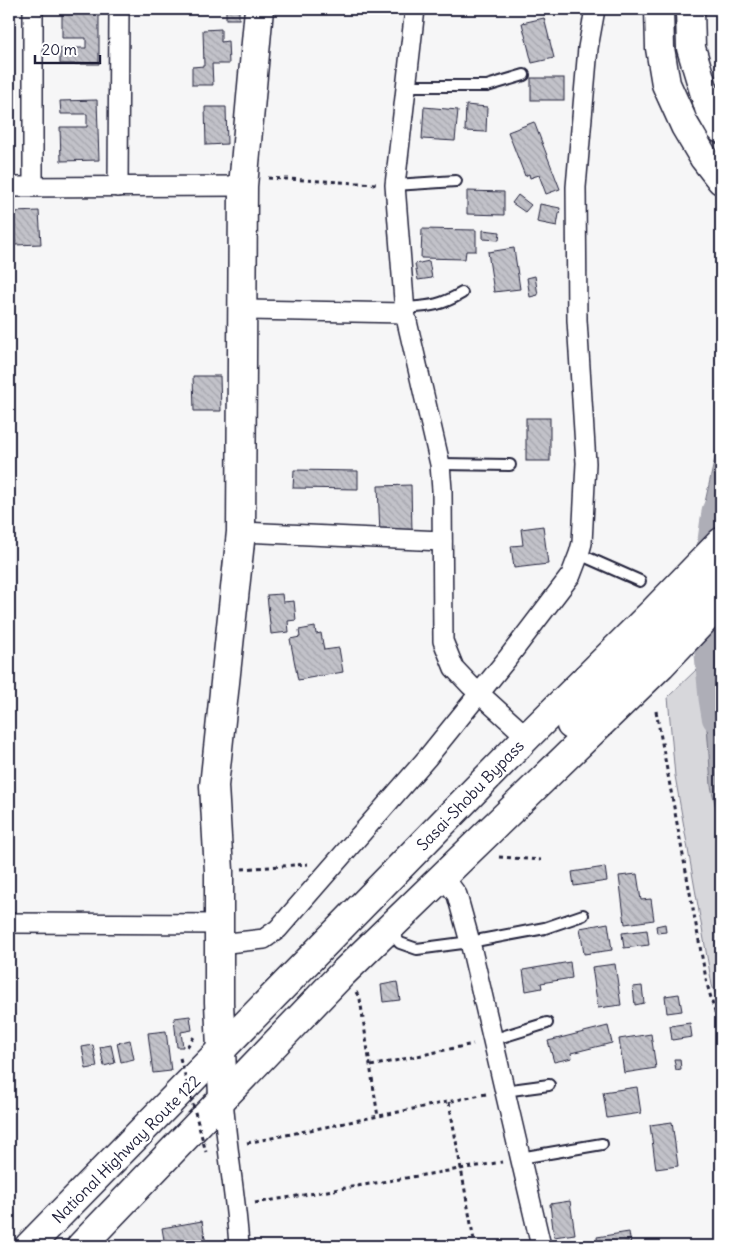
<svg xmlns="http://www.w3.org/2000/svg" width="730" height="1255" font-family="Delius,sans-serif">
  <defs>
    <pattern id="building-back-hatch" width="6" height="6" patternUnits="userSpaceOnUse" patternTransform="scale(1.25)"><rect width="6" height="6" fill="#c2c2c9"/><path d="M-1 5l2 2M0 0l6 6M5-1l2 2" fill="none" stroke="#a6a6ae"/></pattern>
  </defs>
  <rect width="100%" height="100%" fill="#f6f6f7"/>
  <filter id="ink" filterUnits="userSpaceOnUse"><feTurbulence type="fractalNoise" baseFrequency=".02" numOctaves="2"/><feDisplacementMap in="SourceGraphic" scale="10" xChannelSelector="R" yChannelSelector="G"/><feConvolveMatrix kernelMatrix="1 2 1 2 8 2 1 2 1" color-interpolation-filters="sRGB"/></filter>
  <g filter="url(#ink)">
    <!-- grass -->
    <path fill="#d7d7db" stroke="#7c7c8b" d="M 699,667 L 721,839 L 721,1011 L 712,985 L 675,776 L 668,697 Z"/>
    <!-- water -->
    <g fill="#aeaeb7" stroke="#767685">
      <path d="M 721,431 L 721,501 L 701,520 Z"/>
      <path d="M 721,644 L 721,831 L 711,786 L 703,662 Z"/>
    </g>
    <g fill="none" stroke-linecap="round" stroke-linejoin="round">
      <!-- river -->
      <path stroke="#aeaeb7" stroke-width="39" d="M 721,512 L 709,599 L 718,698 L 721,716"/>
    </g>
    <!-- building -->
    <g fill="url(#building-back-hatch)" stroke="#22223b">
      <path d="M 9,9 L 10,161 L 9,161 Z"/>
      <path d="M 62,9 L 99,9 L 99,64 L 60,64 L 60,48 L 86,48 L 86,38 L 62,38 Z"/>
      <rect x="226" y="9" width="13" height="10"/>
      <path d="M 544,18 L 554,58 L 532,63 L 522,23 Z"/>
      <path d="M 221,29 L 221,42 L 228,41 L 229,64 L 212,64 L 213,85 L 192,85 L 192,67 L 204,66 L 203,30 Z"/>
      <rect x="531" y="78" width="33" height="22"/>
      <path d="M 97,100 L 99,160 L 61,161 L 60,127 L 87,127 L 87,114 L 61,114 L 60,101 Z"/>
      <path d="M 466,105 L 487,107 L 486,132 L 465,131 Z"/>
      <path d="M 205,107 L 226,107 L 227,144 L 206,145 Z"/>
      <path d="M 424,107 L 458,110 L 455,141 L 422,139 Z"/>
      <path d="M 534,122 L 560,189 L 546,194 L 539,175 L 530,178 L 529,174 L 525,176 L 508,132 Z"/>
      <path d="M 467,191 L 504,192 L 504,215 L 467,214 Z"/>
      <path d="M 518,195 L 531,205 L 525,212 L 512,203 Z"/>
      <path d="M 540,204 L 560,208 L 557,226 L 537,222 Z"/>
      <path d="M 39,211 L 41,244 L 15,245 L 14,212 Z"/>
      <path d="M 422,229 L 476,230 L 476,251 L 466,251 L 465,259 L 421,258 Z"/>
      <path d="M 483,230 L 500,232 L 499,240 L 483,239 Z"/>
      <path d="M 514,248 L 520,289 L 494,292 L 488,252 Z"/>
      <path d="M 429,261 L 432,278 L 418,280 L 415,264 Z"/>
      <path d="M 535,276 L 538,295 L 530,297 L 527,278 Z"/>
      <path d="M 193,376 L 220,376 L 221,411 L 194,411 Z"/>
      <rect x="526" y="418" width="24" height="43"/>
      <path d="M 294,470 L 358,471 L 358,489 L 293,488 Z"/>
      <path d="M 411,485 L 412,532 L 380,534 L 378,486 Z"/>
      <path d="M 543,526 L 548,564 L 514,568 L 511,546 L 523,545 L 521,529 Z"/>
      <path d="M 282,594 L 283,602 L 294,601 L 296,620 L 288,621 L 289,632 L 271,634 L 267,595 Z"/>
      <path d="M 315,627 L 316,634 L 321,633 L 324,650 L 339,648 L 343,672 L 298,680 L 290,639 L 300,637 L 299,630 Z"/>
      <path d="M 605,867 L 607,881 L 574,886 L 572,872 Z"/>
      <path d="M 637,874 L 641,900 L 651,899 L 654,920 L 625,924 L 619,876 Z"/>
      <path d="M 608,923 L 612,950 L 584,954 L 580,928 Z"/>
      <path d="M 665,924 L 666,932 L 657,933 L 656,926 Z"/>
      <path d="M 647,930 L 649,945 L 624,948 L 622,933 Z"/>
      <path d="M 570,962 L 572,978 L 541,983 L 542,988 L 526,991 L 523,970 Z"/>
      <path d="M 615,964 L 621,1005 L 598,1008 L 592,967 Z"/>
      <path d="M 397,982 L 400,1000 L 383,1002 L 381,985 Z"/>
      <path d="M 642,986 L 644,1003 L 635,1005 L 633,987 Z"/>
      <path d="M 679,994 L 682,1011 L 667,1013 L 665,996 Z"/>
      <path d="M 190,1016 L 192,1030 L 181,1032 L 183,1047 L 177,1047 L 174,1018 Z"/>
      <path d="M 690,1023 L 692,1037 L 672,1040 L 670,1026 Z"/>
      <path d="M 608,1026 L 612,1043 L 571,1053 L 572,1058 L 554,1062 L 548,1041 Z"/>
      <path d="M 166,1031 L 171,1071 L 153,1073 L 148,1033 Z"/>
      <path d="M 651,1034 L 656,1068 L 624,1073 L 619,1039 Z"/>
      <path d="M 130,1040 L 134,1059 L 121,1062 L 117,1043 Z"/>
      <path d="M 93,1045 L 97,1067 L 86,1069 L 82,1047 Z"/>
      <path d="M 111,1045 L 115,1063 L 104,1066 L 100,1047 Z"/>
      <path d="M 674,1059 L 680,1059 L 681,1069 L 676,1070 Z"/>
      <path d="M 637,1087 L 641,1113 L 607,1118 L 603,1092 Z"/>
      <path d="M 672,1122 L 678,1166 L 656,1169 L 650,1125 Z"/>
      <path d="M 570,1201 L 575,1234 L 554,1237 L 550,1204 Z"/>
      <path d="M 202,1221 L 206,1244 L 196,1246 L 165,1246 L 162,1228 Z"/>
      <path d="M 629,1232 L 631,1246 L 598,1246 L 597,1237 Z"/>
    </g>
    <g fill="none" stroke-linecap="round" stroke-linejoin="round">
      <defs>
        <g id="lane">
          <path d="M 407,86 L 487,86 L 524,75"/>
          <path d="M 395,185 L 456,181"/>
          <path d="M 405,308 C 430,306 440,306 462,293"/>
          <path d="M 440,464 L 510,465"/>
          <path d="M 579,554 L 640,581"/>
          <path d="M 388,930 L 400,943 L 417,949 L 470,942 L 545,928 L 583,915"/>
          <path d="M 492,1040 L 547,1023"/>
          <path d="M 504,1091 L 549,1085"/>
          <path d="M 520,1158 L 602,1144"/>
        </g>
        <g id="street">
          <path d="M 415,9 L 395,185 L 405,313 L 440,464 L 442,490 L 443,641 L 454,668 L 470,685 L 527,737"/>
          <path d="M 33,186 L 33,9"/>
          <path d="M 9,187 L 243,186"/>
          <path d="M 118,187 L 119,9"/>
          <path d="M 243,310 L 405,313"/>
          <path d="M 241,532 L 442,541"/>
          <path d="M 443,876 L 457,895 L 470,942 L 541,1246"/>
          <path d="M 9,923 L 220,924"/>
          <path d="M 219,944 L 264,939 L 278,929 L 427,758 L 507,659 L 571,575 L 579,554 L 582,543 L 586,463 L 577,320 L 576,187 L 588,48 L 595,9"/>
          <path d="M 223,1097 C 226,1147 236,1196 239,1246"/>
        </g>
        <path id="secondary" d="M 223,1097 L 219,1002 L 219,871 L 214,786 L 241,532 L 243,186 L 259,9"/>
        <g id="highway">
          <path d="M 659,9 L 660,48 L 666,84 L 685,126 L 704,158 L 721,180"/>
          <path d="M 690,9 L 691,48 L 709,108 L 721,129"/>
          <path d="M 571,725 L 658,640 L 721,575"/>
          <path d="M 29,1246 L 527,737 L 654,611 L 721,542"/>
          <path d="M 81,1246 L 342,974 L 661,665 L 721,602"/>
        </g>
      </defs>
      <!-- lane casing -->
      <use href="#lane" stroke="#22223b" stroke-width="14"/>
      <!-- street casing -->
      <use href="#street" stroke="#22223b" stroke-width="22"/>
      <!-- secondary casing -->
      <use href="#secondary" stroke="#22223b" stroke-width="31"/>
      <!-- highway casing -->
      <use href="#highway" stroke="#22223b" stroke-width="31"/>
      <!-- path -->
      <g stroke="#22223b" stroke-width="3" stroke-dasharray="4 4" stroke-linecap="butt">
        <path d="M 268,178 L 376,184"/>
        <path d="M 656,711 L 707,984 L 721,1033"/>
        <path d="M 499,857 L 541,860"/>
        <path d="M 242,869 L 308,864"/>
        <path d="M 356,992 L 360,999 L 378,1117"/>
        <path d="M 187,1047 L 196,1034"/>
        <path d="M 371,1066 L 473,1044"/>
        <path d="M 449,1102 L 475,1246"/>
        <path d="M 247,1143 L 486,1094"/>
        <path d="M 255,1203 L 502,1162"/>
      </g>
      <!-- lane -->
      <use href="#lane" stroke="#fff" stroke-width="10"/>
      <!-- street -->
      <use href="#street" stroke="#fff" stroke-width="19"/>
      <!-- secondary -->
      <use href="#secondary" stroke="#fff" stroke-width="28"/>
      <!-- highway -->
      <use href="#highway" stroke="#fff" stroke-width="28"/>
      <!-- path-bridge -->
      <path stroke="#22223b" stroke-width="3" stroke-dasharray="4 4" stroke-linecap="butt" d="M 180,1058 L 206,1152"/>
    </g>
  </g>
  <g text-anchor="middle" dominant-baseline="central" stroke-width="4.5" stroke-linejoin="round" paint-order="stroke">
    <!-- street labels -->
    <g font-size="16" fill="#22223b" stroke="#fff">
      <text transform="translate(470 795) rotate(-46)">Sasai-Shobu Bypass</text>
      <text transform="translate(126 1149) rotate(-45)">National Highway Route 122</text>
    </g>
  </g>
  <!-- margin -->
  <rect width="730" height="1255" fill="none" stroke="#fff" stroke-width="30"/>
  <rect x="15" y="15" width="700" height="1225" fill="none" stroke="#22223b" stroke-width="2" filter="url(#ink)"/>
  <!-- scale -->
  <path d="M35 55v8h65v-8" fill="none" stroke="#22223b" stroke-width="2.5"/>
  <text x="42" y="55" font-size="15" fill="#22223b" stroke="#ffffff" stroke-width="4" paint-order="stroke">20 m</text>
</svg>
